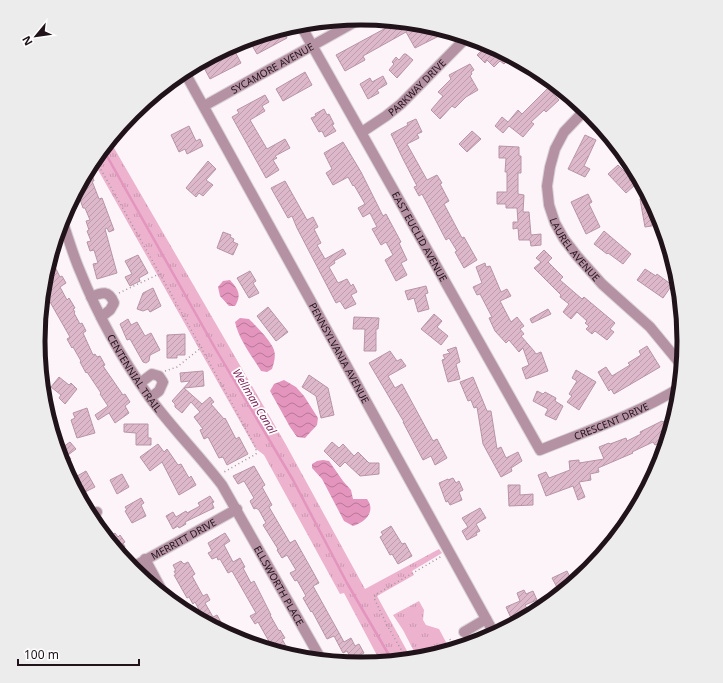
<svg xmlns="http://www.w3.org/2000/svg" width="723" height="683" font-family="'Noto Sans',sans-serif">
  <defs>
    <pattern id="park-tufts" width="24" height="20" patternUnits="userSpaceOnUse"><rect width="24" height="20" fill="#ecb2ce"/><path d="M3 7l-1-3M5 7V3M7 7l1-3M15 17l-1-3M17 17v-4M19 17l1-3" fill="none" stroke="#ca98b0"/></pattern>
    <pattern id="water-waves" width="16" height="10" patternUnits="userSpaceOnUse"><rect width="16" height="10" fill="#e395bd"/><path d="M0 5q4-4 8 0t8 0" fill="none" stroke="#b87899"/></pattern>
    <pattern id="building-hatch" width="6" height="6" patternUnits="userSpaceOnUse"><rect width="6" height="6" fill="#ddb8ca"/><path d="M-1 1l2-2M0 6l6-6M5 7l2-2" fill="none" stroke="#bd9dad"/></pattern>
  </defs>
  <rect width="100%" height="100%" fill="#fcf4f8"/>
  <!-- park -->
  <g fill="url(#park-tufts)">
    <path d="M 110,141 L 285,443 L 365,589 L 439,549 L 442,553 L 412,571 L 414,575 L 377,596 L 412,660 L 381,663 L 344,593 L 340,594 L 264,455 L 255,448 L 93,161 Z"/>
    <path d="M 419,601 L 424,610 L 423,620 L 426,625 L 439,629 L 447,644 L 446,648 L 431,657 L 418,659 L 403,630 L 393,615 Z"/>
  </g>
  <!-- water -->
  <g fill="url(#water-waves)">
    <path d="M 230,280 C 238,289 242,295 235,306 L 229,306 L 220,296 L 218,287 L 223,281 Z"/>
    <path d="M 240,318 L 249,319 C 255,325 271,341 274,350 C 276,356 274,363 272,369 L 267,372 L 261,371 C 252,356 239,340 235,322 Z"/>
    <path d="M 284,380 L 296,387 L 304,396 L 318,418 L 317,425 L 305,438 L 297,437 L 290,427 L 270,391 L 274,384 Z"/>
    <path d="M 323,460 L 329,461 L 343,481 L 351,490 L 353,499 L 367,499 C 376,511 366,522 353,526 L 344,521 L 322,479 L 312,468 L 312,464 L 317,461 Z"/>
  </g>
  <g fill="none" stroke-linecap="round" stroke-linejoin="round">
    <!-- stream -->
    <path stroke="#e395bd" stroke-width="2.5" d="M 103,149 L 215,348 L 293,480 L 347,583 L 393,662"/>
  </g>
  <!-- building -->
  <g fill="url(#building-hatch)" stroke="#b894a5">
    <path d="M 397,22 L 414,23 L 418,29 L 426,25 L 434,27 L 439,36 L 415,48 L 406,32 L 363,56 L 365,60 L 345,71 L 336,55 Z"/>
    <path d="M 282,29 L 287,38 L 257,54 L 250,42 L 257,38 L 256,37 Z"/>
    <path d="M 485,42 L 505,53 L 510,58 L 504,64 L 500,61 L 494,67 L 487,60 L 485,63 L 477,55 L 483,49 L 481,46 Z"/>
    <path d="M 232,46 L 241,63 L 210,79 L 201,62 Z"/>
    <path d="M 404,54 L 406,54 L 413,60 L 397,78 L 389,70 L 394,64 L 392,62 L 396,57 L 399,60 Z"/>
    <path d="M 470,64 L 474,70 L 471,72 L 472,74 L 470,76 L 478,90 L 466,97 L 455,108 L 452,106 L 440,119 L 431,110 L 443,96 L 438,92 L 451,79 L 449,75 Z"/>
    <path d="M 305,72 L 312,85 L 283,101 L 276,89 Z"/>
    <path d="M 383,76 L 387,84 L 377,90 L 379,93 L 368,99 L 360,84 L 370,78 L 372,82 Z"/>
    <path d="M 548,88 L 559,100 L 546,112 L 544,110 L 531,122 L 534,124 L 523,137 L 509,126 L 503,133 L 495,126 L 502,117 L 508,122 L 518,110 L 522,114 Z"/>
    <path d="M 265,95 L 269,102 L 262,106 L 265,111 L 250,120 L 267,149 L 285,139 L 290,148 L 275,156 L 277,158 L 273,160 L 279,170 L 266,178 L 232,117 L 239,113 L 237,110 Z"/>
    <path d="M 324,109 L 327,115 L 329,114 L 334,124 L 332,125 L 336,131 L 325,137 L 322,131 L 319,132 L 311,118 L 316,116 L 315,114 Z"/>
    <path d="M 416,119 L 422,132 L 417,134 L 419,138 L 407,144 L 427,180 L 437,175 L 442,183 L 440,184 L 449,201 L 444,204 L 462,238 L 464,237 L 477,260 L 464,268 L 455,252 L 457,251 L 449,238 L 446,240 L 422,194 L 419,196 L 414,187 L 417,186 L 403,159 L 391,134 L 408,125 L 407,123 Z"/>
    <path d="M 189,126 L 196,141 L 200,139 L 203,146 L 187,154 L 185,149 L 179,152 L 171,135 Z"/>
    <path d="M 472,131 L 481,139 L 467,152 L 459,144 Z"/>
    <path d="M 585,135 L 596,140 L 584,166 L 590,169 L 585,177 L 568,169 Z"/>
    <path d="M 343,142 L 361,172 L 383,216 L 386,214 L 401,242 L 399,243 L 407,260 L 401,263 L 407,275 L 396,281 L 385,260 L 393,255 L 386,242 L 381,245 L 372,229 L 377,227 L 370,213 L 363,217 L 358,208 L 365,204 L 354,185 L 353,186 L 348,177 L 333,185 L 326,173 L 332,169 L 324,153 Z"/>
    <path d="M 499,146 L 519,147 L 519,156 L 521,156 L 521,173 L 518,173 L 518,194 L 524,195 L 523,212 L 529,212 L 531,235 L 541,234 L 541,245 L 531,246 L 530,240 L 519,240 L 518,228 L 513,229 L 513,222 L 518,222 L 517,208 L 506,208 L 506,204 L 497,204 L 497,192 L 507,192 L 507,172 L 505,172 L 506,158 L 499,158 Z"/>
    <path d="M 208,161 L 216,169 L 206,180 L 213,185 L 203,196 L 199,193 L 196,197 L 186,188 Z"/>
    <path d="M 618,165 L 630,177 L 629,179 L 635,185 L 626,193 L 608,174 Z"/>
    <path d="M 92,175 L 94,181 L 92,181 L 99,199 L 102,198 L 114,230 L 109,232 L 107,228 L 105,229 L 117,273 L 97,279 L 93,264 L 98,263 L 94,250 L 90,251 L 87,242 L 91,241 L 87,231 L 89,230 L 86,221 L 90,220 L 85,208 L 83,208 L 77,191 L 84,179 Z"/>
    <path d="M 285,181 L 307,220 L 313,217 L 318,227 L 314,229 L 321,243 L 317,245 L 325,259 L 343,249 L 346,254 L 334,261 L 335,263 L 329,267 L 338,283 L 347,279 L 351,286 L 353,284 L 357,292 L 351,295 L 356,304 L 345,309 L 340,301 L 336,303 L 297,228 L 292,216 L 288,218 L 271,188 Z"/>
    <path d="M 588,194 L 592,202 L 589,204 L 600,227 L 586,234 L 571,202 Z"/>
    <path d="M 649,197 L 660,216 L 661,222 L 657,223 L 658,225 L 645,227 L 640,199 Z"/>
    <path d="M 604,231 L 631,254 L 623,264 L 608,253 L 607,254 L 594,244 Z"/>
    <path d="M 223,232 L 231,235 L 230,237 L 234,239 L 233,242 L 238,244 L 233,255 L 217,248 Z"/>
    <path d="M 544,250 L 552,258 L 548,262 L 563,277 L 560,280 L 582,299 L 584,297 L 615,323 L 610,329 L 614,332 L 607,340 L 595,331 L 592,334 L 586,329 L 589,326 L 585,323 L 587,321 L 577,312 L 571,319 L 563,312 L 569,304 L 560,297 L 561,295 L 534,268 L 541,262 L 536,258 Z"/>
    <path d="M 138,255 L 148,273 L 139,278 L 140,281 L 130,286 L 125,277 L 132,274 L 125,261 Z"/>
    <path d="M 53,263 L 60,277 L 62,276 L 66,283 L 60,287 L 67,300 L 69,298 L 75,308 L 73,309 L 75,312 L 74,313 L 80,324 L 82,323 L 86,331 L 83,333 L 93,355 L 95,354 L 97,357 L 100,356 L 105,365 L 103,366 L 123,395 L 125,394 L 130,402 L 125,406 L 129,413 L 115,423 L 109,413 L 98,420 L 95,415 L 108,406 L 100,394 L 101,393 L 87,372 L 86,373 L 80,362 L 81,361 L 73,347 L 72,348 L 67,339 L 70,337 L 50,302 L 47,303 L 45,299 L 42,300 L 44,278 L 48,266 Z"/>
    <path d="M 485,263 L 486,267 L 490,266 L 501,292 L 507,289 L 511,296 L 500,301 L 511,322 L 517,317 L 524,326 L 520,329 L 524,334 L 521,336 L 534,351 L 536,354 L 541,352 L 548,371 L 526,379 L 522,368 L 529,365 L 523,348 L 519,352 L 509,340 L 506,343 L 495,331 L 489,318 L 492,317 L 480,294 L 477,295 L 473,287 L 482,283 L 476,267 Z"/>
    <path d="M 645,269 L 656,276 L 657,274 L 672,285 L 663,298 L 637,280 Z"/>
    <path d="M 250,271 L 256,281 L 253,283 L 259,293 L 249,298 L 237,278 Z"/>
    <path d="M 426,286 L 428,293 L 425,294 L 429,309 L 418,312 L 414,298 L 408,300 L 405,291 Z"/>
    <path d="M 153,288 L 161,306 L 150,312 L 148,309 L 143,311 L 137,309 L 143,293 Z"/>
    <path d="M 268,307 L 288,332 L 276,341 L 257,316 Z"/>
    <path d="M 548,309 L 551,314 L 532,323 L 530,319 Z"/>
    <path d="M 434,314 L 442,321 L 437,327 L 448,336 L 441,345 L 421,329 Z"/>
    <path d="M 354,317 L 379,318 L 378,329 L 376,329 L 376,351 L 364,351 L 365,329 L 353,329 Z"/>
    <path d="M 128,319 L 131,325 L 137,322 L 145,336 L 151,333 L 160,350 L 150,355 L 149,361 L 146,363 L 143,362 L 130,339 L 127,340 L 120,324 Z"/>
    <path d="M 185,334 L 185,355 L 177,355 L 177,358 L 167,358 L 167,335 Z"/>
    <path d="M 647,346 L 660,367 L 614,394 L 611,389 L 609,391 L 598,372 L 606,367 L 612,376 L 630,365 L 628,363 L 641,355 L 639,351 Z"/>
    <path d="M 456,347 L 460,362 L 456,364 L 460,379 L 448,382 L 442,360 L 445,359 L 443,355 L 450,353 L 447,350 Z"/>
    <path d="M 390,351 L 397,361 L 401,359 L 406,366 L 388,376 L 395,388 L 402,384 L 433,441 L 437,439 L 447,458 L 435,465 L 431,456 L 423,460 L 403,422 L 404,422 L 369,363 Z"/>
    <path d="M 576,370 L 596,382 L 579,410 L 567,402 L 572,396 L 569,394 L 577,381 L 572,378 Z"/>
    <path d="M 203,371 L 204,386 L 184,388 L 202,404 L 210,397 L 214,402 L 211,404 L 224,419 L 225,418 L 236,439 L 239,437 L 248,454 L 227,465 L 223,457 L 219,458 L 208,437 L 204,439 L 200,430 L 203,429 L 194,417 L 200,412 L 191,402 L 182,413 L 175,407 L 175,404 L 172,401 L 190,381 L 181,382 L 180,373 Z"/>
    <path d="M 309,375 L 328,388 L 334,415 L 321,418 L 316,396 L 302,387 Z"/>
    <path d="M 59,377 L 69,385 L 71,383 L 77,389 L 65,404 L 59,398 L 61,395 L 51,387 Z"/>
    <path d="M 473,377 L 487,411 L 491,411 L 497,449 L 501,447 L 506,458 L 518,452 L 522,461 L 511,468 L 512,471 L 501,477 L 483,444 L 477,407 L 474,408 L 471,400 L 468,401 L 460,382 Z"/>
    <path d="M 537,391 L 543,394 L 545,392 L 556,398 L 555,401 L 563,406 L 556,420 L 545,415 L 548,409 L 533,401 Z"/>
    <path d="M 87,408 L 95,433 L 77,438 L 71,420 L 75,418 L 73,413 Z"/>
    <path d="M 676,414 L 670,432 L 660,437 L 662,442 L 655,445 L 653,442 L 632,452 L 633,453 L 598,468 L 599,472 L 590,474 L 591,480 L 579,482 L 585,497 L 578,500 L 573,486 L 546,496 L 538,475 L 546,472 L 549,478 L 570,470 L 569,461 L 579,460 L 579,463 L 604,459 L 599,447 L 609,443 L 610,444 L 626,438 L 627,441 L 641,434 L 640,432 L 662,421 L 663,422 Z"/>
    <path d="M 124,424 L 148,424 L 148,438 L 151,438 L 151,445 L 136,445 L 136,433 L 124,432 Z"/>
    <path d="M 54,437 L 63,447 L 70,442 L 76,449 L 68,455 L 71,459 L 63,465 Z"/>
    <path d="M 332,442 L 339,448 L 343,444 L 354,456 L 358,452 L 369,463 L 379,463 L 379,474 L 360,476 L 345,462 L 340,467 L 324,451 Z"/>
    <path d="M 158,444 L 164,452 L 167,449 L 178,465 L 181,464 L 189,478 L 191,476 L 196,485 L 179,495 L 162,462 L 150,471 L 140,457 Z"/>
    <path d="M 254,466 L 265,485 L 262,487 L 272,505 L 269,507 L 290,543 L 295,540 L 313,572 L 319,583 L 313,586 L 344,642 L 351,638 L 355,646 L 359,644 L 364,653 L 352,660 L 347,651 L 343,653 L 334,636 L 327,639 L 312,611 L 311,612 L 303,598 L 306,596 L 297,580 L 295,581 L 290,573 L 296,570 L 287,555 L 282,558 L 277,550 L 278,549 L 263,525 L 266,523 L 259,510 L 256,508 L 254,509 L 250,501 L 254,498 L 244,481 L 238,484 L 233,476 Z"/>
    <path d="M 86,471 L 95,487 L 79,495 L 70,480 Z"/>
    <path d="M 122,474 L 129,487 L 117,494 L 110,480 Z"/>
    <path d="M 453,478 L 456,483 L 459,481 L 463,490 L 459,492 L 462,500 L 450,505 L 448,501 L 446,502 L 439,483 L 448,479 L 448,480 Z"/>
    <path d="M 508,485 L 520,485 L 520,495 L 533,494 L 533,505 L 509,506 Z"/>
    <path d="M 210,496 L 214,502 L 212,503 L 214,508 L 185,522 L 186,524 L 179,528 L 178,526 L 173,529 L 166,516 L 173,512 L 176,517 L 186,511 L 187,513 L 200,506 L 198,503 Z"/>
    <path d="M 141,498 L 144,503 L 141,505 L 146,516 L 132,523 L 125,511 L 127,510 L 125,507 Z"/>
    <path d="M 480,508 L 486,518 L 476,524 L 480,531 L 476,533 L 477,535 L 467,540 L 462,531 L 468,527 L 462,518 Z"/>
    <path d="M 391,526 L 402,544 L 405,543 L 412,556 L 398,564 L 392,554 L 390,555 L 380,537 L 383,535 L 381,532 Z"/>
    <path d="M 115,533 L 118,537 L 120,535 L 125,542 L 123,543 L 125,547 L 118,552 L 107,539 Z"/>
    <path d="M 225,533 L 230,541 L 224,545 L 233,562 L 240,558 L 245,567 L 243,568 L 251,583 L 254,581 L 271,615 L 270,615 L 279,631 L 280,630 L 285,638 L 282,639 L 292,657 L 275,652 L 258,622 L 255,624 L 250,616 L 256,613 L 232,571 L 228,573 L 220,559 L 218,560 L 217,557 L 212,559 L 208,553 L 212,551 L 208,543 Z"/>
    <path d="M 181,561 L 184,564 L 188,562 L 195,574 L 192,576 L 203,596 L 207,594 L 210,600 L 205,603 L 213,617 L 217,615 L 221,622 L 217,624 L 222,632 L 196,618 L 202,615 L 195,602 L 193,604 L 189,597 L 187,598 L 174,575 L 176,575 L 174,571 L 176,571 L 173,565 Z"/>
    <path d="M 590,567 L 591,569 L 590,570 L 568,589 L 567,587 L 559,591 L 552,578 L 567,571 L 570,577 Z"/>
    <path d="M 524,590 L 526,594 L 533,591 L 537,600 L 525,605 L 528,610 L 511,618 L 506,607 L 520,601 L 517,593 Z"/>
  </g>
  <g fill="none" stroke-linecap="round" stroke-linejoin="round">
    <defs>
      <g id="minor">
        <path id="s1" d="M 300,24 L 540,450 C 587,431 637,414 681,387"/>
        <path id="s2" d="M 184,71 L 495,635"/>
        <path id="s3" d="M 204,106 L 362,18"/>
        <path id="s4" d="M 586,109 L 564,132 L 555,149 L 550,167 L 547,186 L 549,205 L 555,223 L 564,239 L 577,256 L 602,284 L 650,327 L 683,367"/>
        <path id="s5" d="M 362,132 L 386,116 L 401,104 L 467,37"/>
        <path id="s6" d="M 62,220 C 68,237 73,255 80,271 C 98,316 122,359 150,398 C 172,428 199,455 222,485 L 322,661"/>
        <path d="M 91,297 C 102,292 109,290 114,303 L 110,310 L 101,317"/>
        <path d="M 140,383 L 152,374 L 159,376 L 163,382 L 159,391 L 150,398"/>
        <path d="M 90,516 L 97,512"/>
        <path d="M 145,559 L 166,598"/>
        <path id="s7" d="M 131,568 L 237,509"/>
        <path d="M 464,632 L 486,619"/>
      </g>
    </defs>
    <!-- minor casing -->
    <use href="#minor" stroke="#d9d0d4" stroke-width="12"/>
    <!-- path -->
    <g stroke="#a1979c" stroke-width="1.5" stroke-dasharray="1 3" stroke-linecap="butt">
      <path d="M 95,159 C 149,255 204,351 256,448 L 256,454 L 224,472"/>
      <path d="M 88,170 L 98,165"/>
      <path d="M 119,293 L 159,274"/>
      <path d="M 165,371 L 177,367 L 202,347"/>
      <path d="M 450,639 L 455,650"/>
      <path d="M 407,660 L 387,625 L 374,598 L 375,595 L 442,556"/>
    </g>
    <!-- minor -->
    <use href="#minor" stroke="#b592a3" stroke-width="10"/>
  </g>
  <g text-anchor="middle" dominant-baseline="central" stroke-width="3.5" stroke-linejoin="round" paint-order="stroke">
    <!-- street labels -->
    <g font-size="10" fill="#20131a" stroke="#fff">
      <text stroke="none"><textPath href="#s3" startOffset="78">SYCAMORE AVENUE</textPath></text>
      <text stroke="none"><textPath href="#s5" startOffset="71">PARKWAY DRIVE</textPath></text>
      <text stroke="none"><textPath href="#s1" startOffset="244">EAST EUCLID AVENUE</textPath></text>
      <text stroke="none"><textPath href="#s4" startOffset="160">LAUREL AVENUE</textPath></text>
      <text stroke="none"><textPath href="#s2" startOffset="322">PENNSYLVANIA AVENUE</textPath></text>
      <text stroke="none"><textPath href="#s6" startOffset="170">CENTENNIAL TRAIL</textPath></text>
      <text stroke="none"><textPath href="#s1" startOffset="566">CRESCENT DRIVE</textPath></text>
      <text stroke="none"><textPath href="#s7" startOffset="60">MERRITT DRIVE</textPath></text>
      <text stroke="none"><textPath href="#s6" startOffset="428">ELLSWORTH PLACE</textPath></text>
    </g>
    <!-- water labels -->
    <g font-size="11" font-style="italic" fill="#7f255b" stroke="#fff">
      <text transform="translate(255 401) rotate(59)">Wellman Canal</text>
    </g>
  </g>
  <!-- crop -->
  <path d="M0 0H723V683H0ZM45 341a316 316 0 1 1 632 0a316 316 0 1 1-632 0Z" fill="#edeced" fill-rule="evenodd"/>
  <path fill="none" stroke="#20131a" stroke-width="5" d="M45 341a316 316 0 1 1 632 0a316 316 0 1 1-632 0Z"/>
  <!-- north arrow -->
  <g transform="translate(36 36) rotate(241)" stroke="#ffffff" stroke-width="3" paint-order="stroke">
  <path d="M0-3L7 15L0 10L-7 15Z" fill="#20131a"/>
  <text y="-6" font-size="11" font-weight="bold" text-anchor="middle" fill="#20131a">N</text>
  </g>
  <!-- scale -->
  <path d="M18 659v6h121v-6" fill="none" stroke="#20131a" stroke-width="2"/>
  <text x="24" y="659" font-size="12" fill="#20131a" stroke="#ffffff" stroke-width="3" paint-order="stroke">100 m</text>
</svg>
